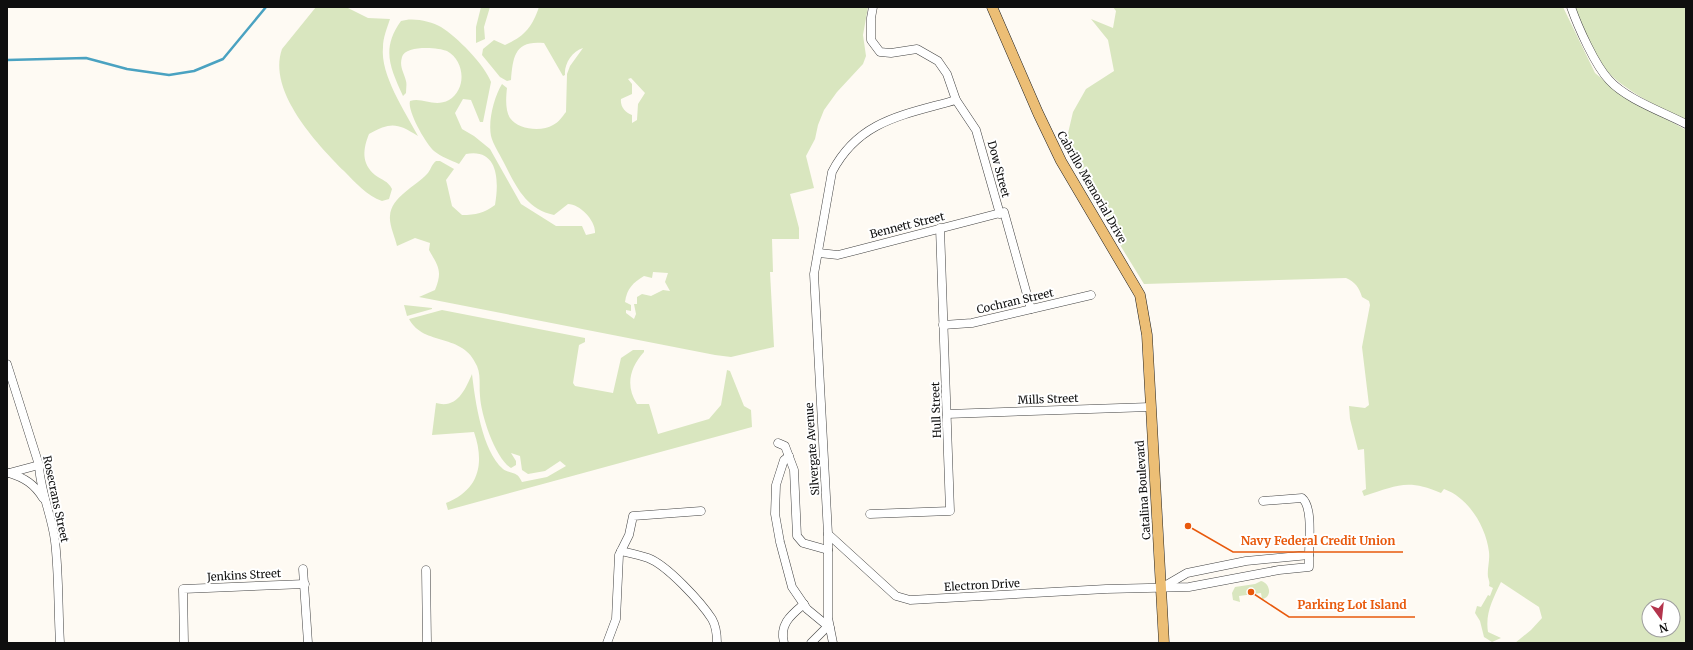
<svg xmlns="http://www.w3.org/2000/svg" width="1693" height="650" font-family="Merriweather,serif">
  <rect width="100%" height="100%" fill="#fefaf3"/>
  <!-- green -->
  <g fill="#d9e6bf" fill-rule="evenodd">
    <path d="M 316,7 L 346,7 L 368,18 L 390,19 C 387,28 383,38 383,47 C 380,75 405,111 418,136 C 397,123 391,122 369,134 C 363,149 361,163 375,175 C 382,180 388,181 392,189 L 389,199 L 382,201 C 367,196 355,182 344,171 C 317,144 267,91 282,49 Z"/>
    <path d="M 481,7 L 490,7 L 484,27 L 485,39 L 476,43 L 476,27 Z"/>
    <path d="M 539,7 L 868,7 L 863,35 L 866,56 L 863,64 L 837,92 L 824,110 L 818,125 L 815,139 L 806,156 L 814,188 L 790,194 L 799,228 L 799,239 L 772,239 L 773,272 L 770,272 L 774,347 L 731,357 L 715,355 L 419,297 L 435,290 C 443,271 438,266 429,250 L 430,243 L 415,238 L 397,246 C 395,237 389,225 390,216 C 391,197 416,186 427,174 C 431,170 431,165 436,161 L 440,161 L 454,169 L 446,180 L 452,206 L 462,215 C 476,215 484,213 495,205 C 499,182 499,148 466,154 L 459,164 C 451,160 441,157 434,151 C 426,144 407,111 410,101 C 423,97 434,108 449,100 C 467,89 465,61 447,51 C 438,47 405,45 402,57 C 399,67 404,72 406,81 C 407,84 406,89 406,93 L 403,96 C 390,67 381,49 401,21 C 412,17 431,21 441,27 C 456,36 485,65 491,82 L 483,122 L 480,122 L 471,100 L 463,99 L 455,113 L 462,129 L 474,136 L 490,149 L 521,204 L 556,226 L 582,226 L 586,235 L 595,233 C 596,221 580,204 568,204 L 554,215 C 525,209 515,184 503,161 C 499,153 493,144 491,136 C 488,121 494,97 502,84 L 507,88 C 506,97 505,110 510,118 C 518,130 542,132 553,125 C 559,122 562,117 566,112 L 567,74 L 570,66 L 583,48 C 572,51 564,64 565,75 L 563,76 L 544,43 C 515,40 513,56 511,80 L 507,81 L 500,77 L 482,55 L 483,49 L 494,40 L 505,45 C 525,36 532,27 539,7 ZM 631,78 L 645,93 L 638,104 L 637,120 L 632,123 L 632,115 C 625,113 620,106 621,99 L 632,94 L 632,84 L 628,79 ZM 653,272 L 668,273 L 665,282 L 670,291 L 663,290 L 651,296 L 642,294 L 637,297 L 637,304 L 634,304 L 636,314 L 634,319 L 626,313 L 626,310 L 631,311 L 631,305 L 625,302 C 627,288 633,283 644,276 L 652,278 Z"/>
    <path d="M 1113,7 L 1563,7 L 1595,73 L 1618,92 L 1686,130 L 1686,643 L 1515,643 L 1531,630 L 1542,618 L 1539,607 L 1501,582 C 1493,599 1485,613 1488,632 L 1501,638 L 1492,642 L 1484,637 L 1480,621 L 1475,613 L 1477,606 L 1481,607 L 1488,595 L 1490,596 L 1493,588 L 1489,586 C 1490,582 1489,581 1488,577 C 1487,569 1490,561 1489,552 C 1486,527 1469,498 1444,489 L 1441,493 C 1407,478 1396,486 1364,496 L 1362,491 L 1366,489 L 1364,449 L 1358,450 L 1350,419 L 1349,406 L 1365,408 L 1369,405 L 1362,347 L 1370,305 L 1369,301 L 1362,297 C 1359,287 1355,282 1346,278 L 1144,284 L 1090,196 L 1065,146 L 1073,112 L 1086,89 L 1114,71 L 1108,40 L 1091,19 L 1113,28 L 1116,11 ZM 1649,606 L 1673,606 L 1673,630 L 1649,630 Z"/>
    <path d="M 1574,7 L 1686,7 L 1686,121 C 1665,112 1620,87 1606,70 C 1592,51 1584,28 1574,7 Z"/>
    <path d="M 404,305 L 432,308 L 432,309 L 407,316 Z"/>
    <path d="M 442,310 L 585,338 L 585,342 L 579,345 L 573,383 L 575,386 L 613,393 L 621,358 L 633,350 L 644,350 L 644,352 C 630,367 625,386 637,404 L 649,404 L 658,434 L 709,419 L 721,405 L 727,370 L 730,371 L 744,406 L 751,410 L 752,427 L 448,510 L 446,503 C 479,490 485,464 474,432 L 432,435 L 436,403 C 457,409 465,390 472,374 C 475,400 482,451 503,469 C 506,472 513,472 517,475 C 519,476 521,480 522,482 L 547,477 L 566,466 L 560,461 L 545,471 L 528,474 L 522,470 L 520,456 L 511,453 L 516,461 L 516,465 L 511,468 C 495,458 481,415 480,396 C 479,386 481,375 477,366 C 463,332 424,347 409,319 Z"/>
    <path d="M 1261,581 C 1270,583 1273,597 1262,599 L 1261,593 L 1239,596 L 1240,602 L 1233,600 L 1232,593 L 1235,587 L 1255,584 Z"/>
  </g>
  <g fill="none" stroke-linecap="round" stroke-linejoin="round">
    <!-- stream -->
    <path stroke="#4aa2c1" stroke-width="2.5" d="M 7,60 L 86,58 L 127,69 L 169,75 L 194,71 L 223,59 L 266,7"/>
    <defs>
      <g id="minor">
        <path d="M 873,7 L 871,18 L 871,40 L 880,52 L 891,53 L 917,49 L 938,61 L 947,74 L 956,100 L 976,130 L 1000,214"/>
        <path d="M 1571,7 C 1578,27 1595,65 1609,80 C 1626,99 1663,112 1686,124"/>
        <path d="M 819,253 L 838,255 L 1004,212 L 1031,309"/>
        <path d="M 943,325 L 972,323 L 1091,295"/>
        <path d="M 7,364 L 39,465 C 40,491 52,516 55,541 C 59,574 58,609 60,643"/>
        <path d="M 947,414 L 1150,407"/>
        <path d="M 778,443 L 785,446 L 794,470 L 797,536 L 803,543 L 828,550"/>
        <path d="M 789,456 L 784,460 L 776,485 L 775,514 L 780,542 L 792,587 L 807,609 L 830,628"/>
        <path d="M 9,473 C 25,478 34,484 43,498"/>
        <path d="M 9,473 L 39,465"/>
        <path d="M 870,514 L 950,511 L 940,228"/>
        <path d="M 828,534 L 896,596 L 910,600 L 1106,589 L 1189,587 L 1279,570 L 1309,567 L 1309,555"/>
        <path d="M 621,551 C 630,553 640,555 648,558 C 667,565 701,602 712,619 C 716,626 717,635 717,643"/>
        <path d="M 303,569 L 308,643"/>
        <path d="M 426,570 L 427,643"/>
        <path d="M 1163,587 L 1187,573 L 1246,561 L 1309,555 C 1309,541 1313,507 1302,498 L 1263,501"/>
        <path d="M 184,643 L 183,589 L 305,584"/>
        <path d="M 607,643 L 616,619 L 619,555 L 629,535 L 633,516 L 701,511"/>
        <path d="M 784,643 C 779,624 791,615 804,604"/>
        <path d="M 811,643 L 828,626"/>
        <path d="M 833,643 L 828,618 L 828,534 L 814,274 L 832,172 C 859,120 904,115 956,100"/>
      </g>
      <path id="major" d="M 992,7 L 1038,113 L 1061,161 L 1140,295 L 1147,335 L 1164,643"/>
    </defs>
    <!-- minor casing -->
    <use href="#minor" stroke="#424242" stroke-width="9"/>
    <!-- major casing -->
    <use href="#major" stroke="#202020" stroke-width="11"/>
    <!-- minor -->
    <use href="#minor" stroke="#fff" stroke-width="8"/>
    <!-- major -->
    <use href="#major" stroke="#ecbe75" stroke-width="10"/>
  </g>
  <g text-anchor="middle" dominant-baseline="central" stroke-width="4" stroke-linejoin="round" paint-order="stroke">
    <!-- street labels -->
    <g font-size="11" fill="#0f0f0f" stroke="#fff">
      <text transform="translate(999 169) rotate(75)">Dow Street</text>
      <text transform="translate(1092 187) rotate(60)">Cabrillo Memorial Drive</text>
      <text transform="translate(907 225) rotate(-14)">Bennett Street</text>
      <text transform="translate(1015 301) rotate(-13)">Cochran Street</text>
      <text transform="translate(1048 399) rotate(-2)">Mills Street</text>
      <text transform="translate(936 410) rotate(-92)">Hull Street</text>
      <text transform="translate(812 449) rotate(-94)">Silvergate Avenue</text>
      <text transform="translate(1143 490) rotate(-94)">Catalina Boulevard</text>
      <text transform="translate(56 499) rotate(78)">Rosecrans Street</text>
      <text transform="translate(244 575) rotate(-3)">Jenkins Street</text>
      <text transform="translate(982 585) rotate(-3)">Electron Drive</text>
    </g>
  </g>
  <!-- callouts -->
  <path fill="none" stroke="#e8590c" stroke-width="1.5" d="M1188 526L1233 552H1403M1251 592L1289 617H1415"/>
  <g fill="#e8590c" stroke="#fff" stroke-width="1.5">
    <circle cx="1188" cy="526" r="4"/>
    <circle cx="1251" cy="592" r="4"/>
  </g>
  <g font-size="12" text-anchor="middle" font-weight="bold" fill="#e8590c" stroke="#fff" stroke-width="4" stroke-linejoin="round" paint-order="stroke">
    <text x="1318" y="545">Navy Federal Credit Union</text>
    <text x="1352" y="609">Parking Lot Island</text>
  </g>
  <!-- border -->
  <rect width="1693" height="650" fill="none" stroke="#0f0f0f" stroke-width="16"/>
  <!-- north arrow -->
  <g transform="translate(1661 618) rotate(165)"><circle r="19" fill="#ffffff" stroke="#9f9f9f"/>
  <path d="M0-3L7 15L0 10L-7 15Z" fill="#b3344c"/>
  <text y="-6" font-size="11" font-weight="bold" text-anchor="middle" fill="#0f0f0f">N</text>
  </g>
</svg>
